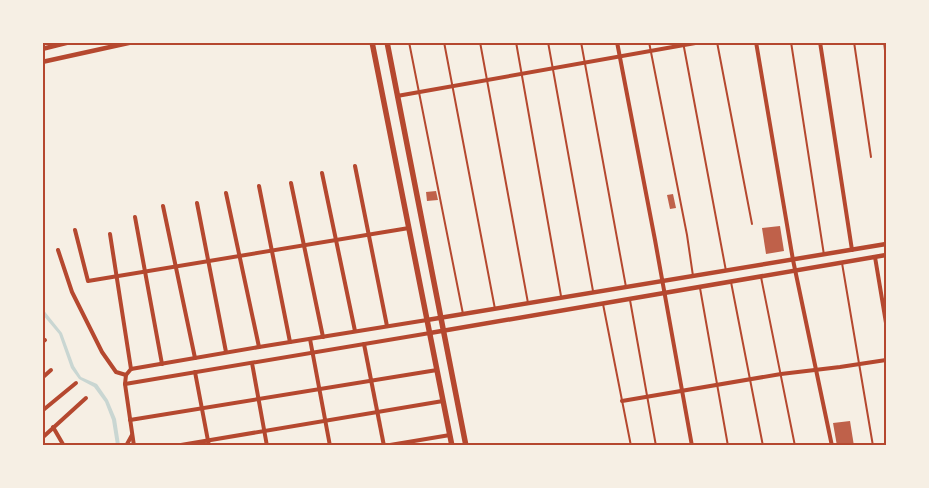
<svg xmlns="http://www.w3.org/2000/svg" width="929" height="488" font-family="'Alegreya Sans',sans-serif">
  <rect width="100%" height="100%" fill="#f6efe4"/>
  <!-- water -->
  <path fill="#c9d6d2" d="M 42,308 L 62,333 L 74,366 L 81,377 L 97,384 L 108,400 L 116,419 L 120,445 L 116,445 L 112,420 L 105,402 L 94,387 L 79,379 L 71,368 L 59,334 L 43,315 Z"/>
  <!-- building -->
  <g fill="#bf614a">
    <path d="M 436,191 L 438,200 L 427,201 L 426,192 Z"/>
    <path d="M 673,194 L 676,208 L 670,209 L 667,195 Z"/>
    <path d="M 780,226 L 784,251 L 766,254 L 762,228 Z"/>
    <path d="M 850,421 L 854,446 L 837,446 L 833,423 Z"/>
  </g>
  <g fill="none" stroke-linecap="round" stroke-linejoin="round">
    <!-- service -->
    <g stroke="#b5482f" stroke-width="2">
      <path d="M 409,42 L 463,314"/>
      <path d="M 444,42 L 495,309"/>
      <path d="M 480,42 L 528,303"/>
      <path d="M 516,42 L 561,296"/>
      <path d="M 548,42 L 593,291"/>
      <path d="M 581,42 L 626,287"/>
      <path d="M 649,42 L 687,235 L 693,276"/>
      <path d="M 683,42 L 726,271"/>
      <path d="M 717,42 L 752,224"/>
      <path d="M 791,42 L 824,255"/>
      <path d="M 854,42 L 871,157"/>
      <path d="M 884,42 L 886,59"/>
      <path d="M 842,263 L 873,446"/>
      <path d="M 761,277 L 795,446"/>
      <path d="M 731,282 L 763,446"/>
      <path d="M 700,288 L 728,446"/>
      <path d="M 630,300 L 656,446"/>
      <path d="M 603,304 L 631,446"/>
    </g>
    <!-- minor -->
    <g stroke="#b5482f" stroke-width="4">
      <path d="M 617,42 L 655,240 L 692,446"/>
      <path d="M 756,42 L 793,260 L 832,446"/>
      <path d="M 820,42 L 852,250"/>
      <path d="M 397,96 L 701,42"/>
      <path d="M 355,166 L 387,326"/>
      <path d="M 322,173 L 355,331"/>
      <path d="M 291,183 L 323,337"/>
      <path d="M 259,186 L 290,342"/>
      <path d="M 226,193 L 259,347"/>
      <path d="M 197,203 L 226,352"/>
      <path d="M 163,206 L 195,358"/>
      <path d="M 135,217 L 162,364"/>
      <path d="M 75,230 L 88,281 L 409,228"/>
      <path d="M 110,234 L 131,369"/>
      <path d="M 58,250 L 72,292 L 102,352 L 116,372 L 126,375"/>
      <path d="M 875,257 L 886,323"/>
      <path d="M 310,339 L 330,446"/>
      <path d="M 42,342 L 45,340"/>
      <path d="M 364,344 L 384,446"/>
      <path d="M 252,363 L 267,446"/>
      <path d="M 131,369 L 259,347 L 427,320"/>
      <path d="M 131,369 L 126,375 L 125,384 L 134,446"/>
      <path d="M 195,372 L 209,446"/>
      <path d="M 42,378 L 51,370"/>
      <path d="M 125,384 L 430,333"/>
      <path d="M 622,401 L 781,374 L 840,367 L 886,360"/>
      <path d="M 42,411 L 76,383"/>
      <path d="M 130,420 L 437,370"/>
      <path d="M 53,427 L 64,446"/>
      <path d="M 42,438 L 86,398"/>
      <path d="M 126,446 L 132,435"/>
      <path d="M 175,446 L 443,401"/>
      <path d="M 384,446 L 450,435"/>
    </g>
    <!-- tertiary -->
    <g stroke="#b5482f" stroke-width="4.5">
      <path d="M 42,49 L 70,42"/>
      <path d="M 42,62 L 133,42"/>
      <path d="M 427,320 L 886,244"/>
      <path d="M 430,333 L 886,255"/>
    </g>
    <!-- primary -->
    <g stroke="#b5482f" stroke-width="5.5">
      <path d="M 372,42 L 452,446"/>
      <path d="M 387,42 L 466,446"/>
    </g>
  </g>
  <!-- border -->
  <rect width="929" height="488" fill="none" stroke="#f6efe4" stroke-width="88"/>
  <rect x="44" y="44" width="841" height="400" fill="none" stroke="#b5482f" stroke-width="2"/>
</svg>
